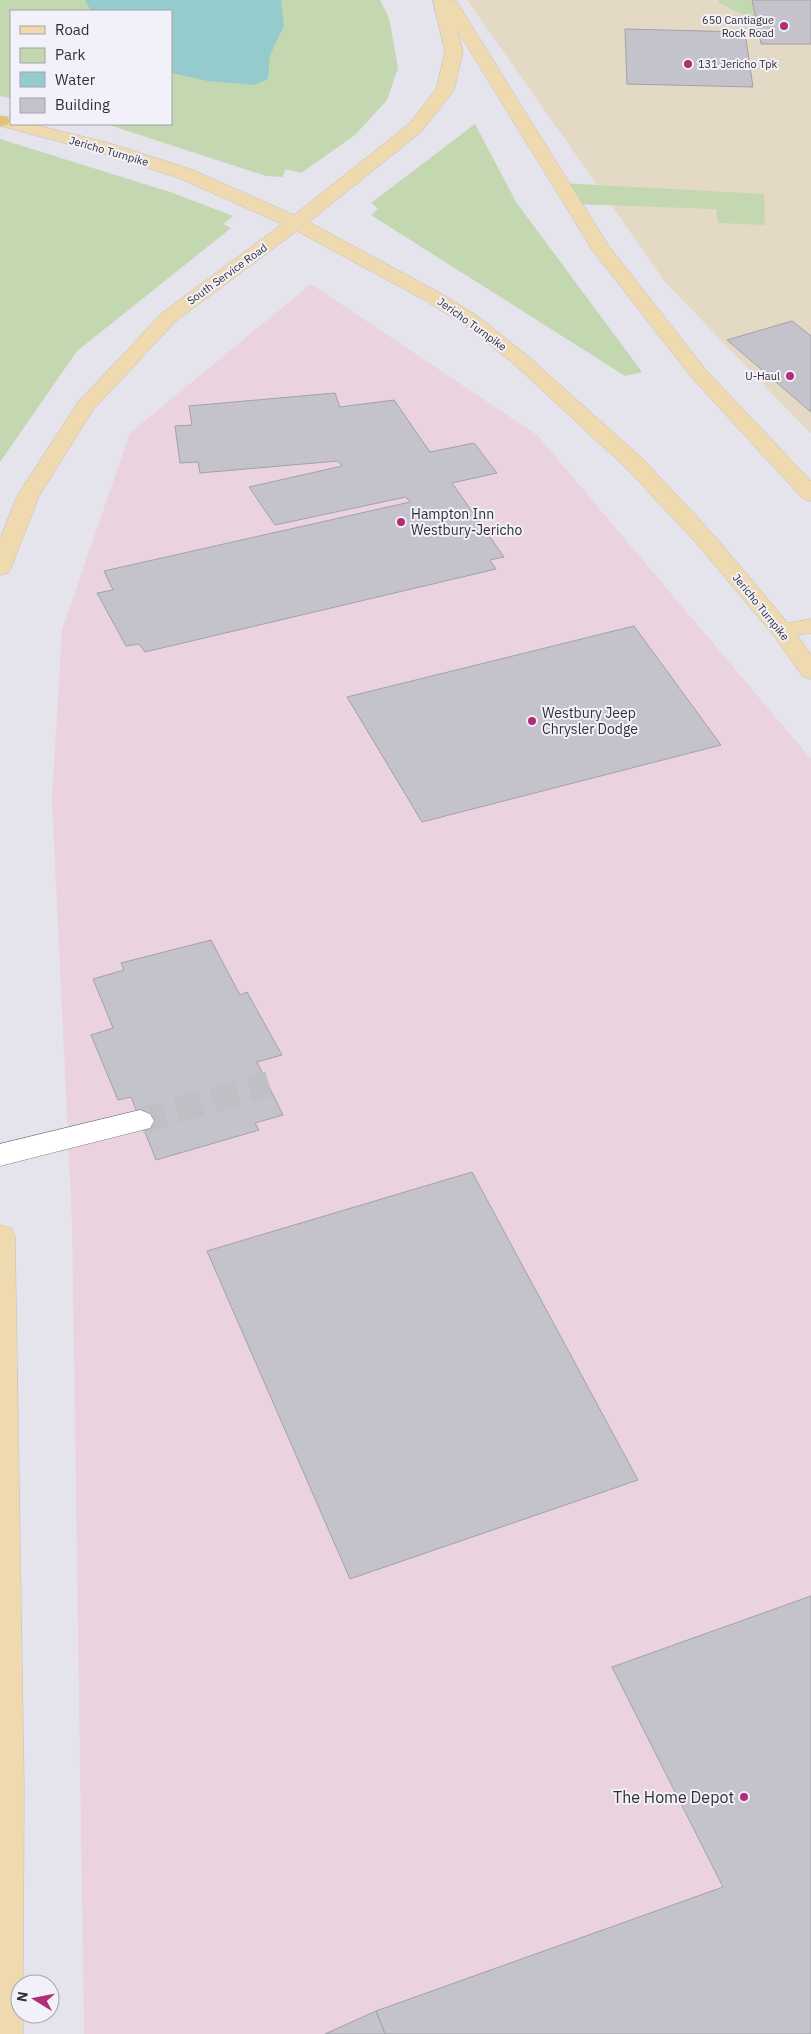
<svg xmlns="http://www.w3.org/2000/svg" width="811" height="2034" font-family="'IBM Plex Sans',sans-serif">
  <rect width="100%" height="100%" fill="#e5e3eb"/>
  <!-- commercial -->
  <path fill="#ead3df" d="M 311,284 L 537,435 L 811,759 L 811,2034 L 84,2034 L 72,1220 L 52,799 L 62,630 L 130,433 Z"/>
  <!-- industrial -->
  <path fill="#e4d9c5" d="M 467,0 L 811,0 L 811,434 L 666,283 Z"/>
  <!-- green -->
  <g fill="#c3d7b1">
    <path d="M 0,0 L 380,0 L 389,18 L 398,68 L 387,100 L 355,135 L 301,173 L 286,169 L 282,177 L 266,176 L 106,124 L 171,124 L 171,11 L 11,11 L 11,98 L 0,96 Z"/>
    <path d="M 719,0 L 751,0 L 756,21 L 719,3 Z"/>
    <path d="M 475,124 L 516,202 L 642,372 L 625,376 L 371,215 L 378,209 L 371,203 Z"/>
    <path d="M 0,139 L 173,193 L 233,216 L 223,224 L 231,228 L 77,351 L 0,462 Z"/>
    <path d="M 559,183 L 764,194 L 765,225 L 718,223 L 716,209 L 574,204 Z"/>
  </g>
  <!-- water -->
  <path fill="#95cbcd" d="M 85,0 L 281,0 L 284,26 L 270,55 L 268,79 L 254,85 L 208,81 L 171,73 L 171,11 L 91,11 Z"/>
  <!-- building -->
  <g fill="#c4c3cb" stroke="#a2a1a9">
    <path d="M 752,0 L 811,0 L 811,44 L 761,44 Z"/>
    <path d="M 625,29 L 745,32 L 753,87 L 627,84 Z"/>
    <path d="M 792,321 L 811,336 L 811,412 L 727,340 Z"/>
    <path d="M 335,393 L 340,407 L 394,400 L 430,452 L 474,443 L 497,473 L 452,483 L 504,557 L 490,560 L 496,569 L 145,652 L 139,644 L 126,646 L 97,593 L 113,590 L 104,571 L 410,502 L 406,497 L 275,525 L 249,487 L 342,466 L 338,461 L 200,473 L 198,462 L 180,463 L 175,426 L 192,425 L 189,406 Z"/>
    <path d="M 634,626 L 721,745 L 422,822 L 347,697 Z"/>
    <path d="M 211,940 L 240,995 L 247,992 L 282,1055 L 257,1062 L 283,1115 L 255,1123 L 259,1130 L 156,1160 L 131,1097 L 118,1100 L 91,1035 L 113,1028 L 93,979 L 124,970 L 121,963 Z"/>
    <path d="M 472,1172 L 638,1480 L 350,1579 L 207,1251 Z"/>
    <path d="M 811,1596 L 811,2034 L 385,2034 L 376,2011 L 723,1887 L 612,1667 Z"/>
    <path d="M 376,2011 L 385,2034 L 325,2034 Z"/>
  </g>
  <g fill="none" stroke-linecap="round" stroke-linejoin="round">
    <!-- minor-tunnel -->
    <path stroke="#c1bfc6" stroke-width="26" stroke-dasharray="26 12" stroke-linecap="butt" d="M 140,1121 L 269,1084"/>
    <defs>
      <path id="minor" d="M 140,1110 L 150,1114 L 154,1121 L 150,1128 L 0,1166 L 0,1144 Z"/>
      <g id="major">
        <path d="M 433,0 L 449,0 L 457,2 L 608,245 L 706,370 L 811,481 L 811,501 L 803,499 L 692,378 L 593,251 L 457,30 L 463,52 L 454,90 L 451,94 L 421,132 L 309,222 L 440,293 L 479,317 L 529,357 L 644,460 L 713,534 L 788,623 L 811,619 L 811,633 L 797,635 L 811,655 L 811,679 L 803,677 L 774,636 L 697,544 L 628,470 L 515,365 L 465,325 L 426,301 L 297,231 L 176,321 L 93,410 L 39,496 L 11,568 L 8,573 L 0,575 L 0,539 L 17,496 L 78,402 L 162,313 L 282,224 L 179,178 L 95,151 L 0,126 L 0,116 L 11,118 L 11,124 L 32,124 L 109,143 L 193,170 L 294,215 L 409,124 L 436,89 L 445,52 Z"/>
        <path d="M 0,1225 L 11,1228 L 15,1236 L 24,1787 L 23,1984 L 20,1984 L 20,2014 L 23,2014 L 23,2034 L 0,2034 Z"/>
      </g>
      <path id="highway" d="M 0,116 L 7,117 L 10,121 L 7,125 L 0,126 Z"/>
    </defs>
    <!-- minor casing -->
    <use href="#minor" stroke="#7f7d85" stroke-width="1"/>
    <!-- major casing -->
    <use href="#major" stroke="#c1c1c2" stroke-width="1"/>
    <!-- highway casing -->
    <use href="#highway" stroke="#c1c1c2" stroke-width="1"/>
    <!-- minor -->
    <use href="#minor" fill="#fff" fill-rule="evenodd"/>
    <!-- major -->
    <use href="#major" fill="#efd9af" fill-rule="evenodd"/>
    <!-- highway -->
    <use href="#highway" fill="#e4c07a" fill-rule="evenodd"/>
  </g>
  <!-- markers -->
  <g fill="#b02d77" stroke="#f2f0f9" stroke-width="2">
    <circle cx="784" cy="26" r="5"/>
    <circle cx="688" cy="64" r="5"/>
    <circle cx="790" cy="376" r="5"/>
    <circle cx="401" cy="522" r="5"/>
    <circle cx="532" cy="721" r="5"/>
    <circle cx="744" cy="1797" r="5"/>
  </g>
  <g text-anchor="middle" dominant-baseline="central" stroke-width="4" stroke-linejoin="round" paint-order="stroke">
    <!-- far-poi labels -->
    <g font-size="11" fill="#313034" stroke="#f2f0f9" text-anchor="end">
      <text x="774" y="20">650 Cantiague<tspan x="774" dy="13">Rock Road</tspan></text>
      <text x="698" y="64" text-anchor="start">131 Jericho Tpk</text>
      <text x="780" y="376">U-Haul</text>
    </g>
    <!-- far-street labels -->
    <g font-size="11" fill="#313034" stroke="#f2f0f9">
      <text transform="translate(109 151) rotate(16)">Jericho Turnpike</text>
      <text transform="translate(227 274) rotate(-36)">South Service Road</text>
      <text transform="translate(472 324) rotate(36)">Jericho Turnpike</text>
      <text transform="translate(761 607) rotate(51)">Jericho Turnpike</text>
    </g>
    <!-- poi labels -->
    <g font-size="14" fill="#313034" stroke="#f2f0f9" text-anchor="start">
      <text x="411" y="514">Hampton Inn<tspan x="411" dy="16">Westbury-Jericho</tspan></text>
      <text x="542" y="713">Westbury Jeep<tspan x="542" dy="16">Chrysler Dodge</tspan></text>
    </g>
    <!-- near-poi labels -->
    <g font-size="16" fill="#313034" stroke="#f2f0f9" text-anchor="end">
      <text x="734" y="1797">The Home Depot</text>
    </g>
  </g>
  <!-- legend -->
  <rect x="10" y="10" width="162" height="115" fill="#f2f0f9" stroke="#a5a3aa"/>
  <rect x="20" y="26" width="25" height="8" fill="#efd9af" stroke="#a5a3aa"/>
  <text x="55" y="35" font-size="15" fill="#313034">Road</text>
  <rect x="20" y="48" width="25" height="15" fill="#c3d7b1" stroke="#a5a3aa"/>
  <text x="55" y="60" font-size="15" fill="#313034">Park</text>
  <rect x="20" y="72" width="25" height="15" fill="#95cbcd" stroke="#a5a3aa"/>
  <text x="55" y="85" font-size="15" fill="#313034">Water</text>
  <rect x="20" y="98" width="25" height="15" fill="#c4c3cb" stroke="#a5a3aa"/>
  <text x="55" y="110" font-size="15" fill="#313034">Building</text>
  <!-- north arrow -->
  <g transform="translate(35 1999) rotate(280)"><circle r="24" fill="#f2f0f9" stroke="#a5a3aa"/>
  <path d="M0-4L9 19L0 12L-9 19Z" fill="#b02d77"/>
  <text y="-8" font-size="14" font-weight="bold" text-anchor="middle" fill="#313034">N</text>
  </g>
</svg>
